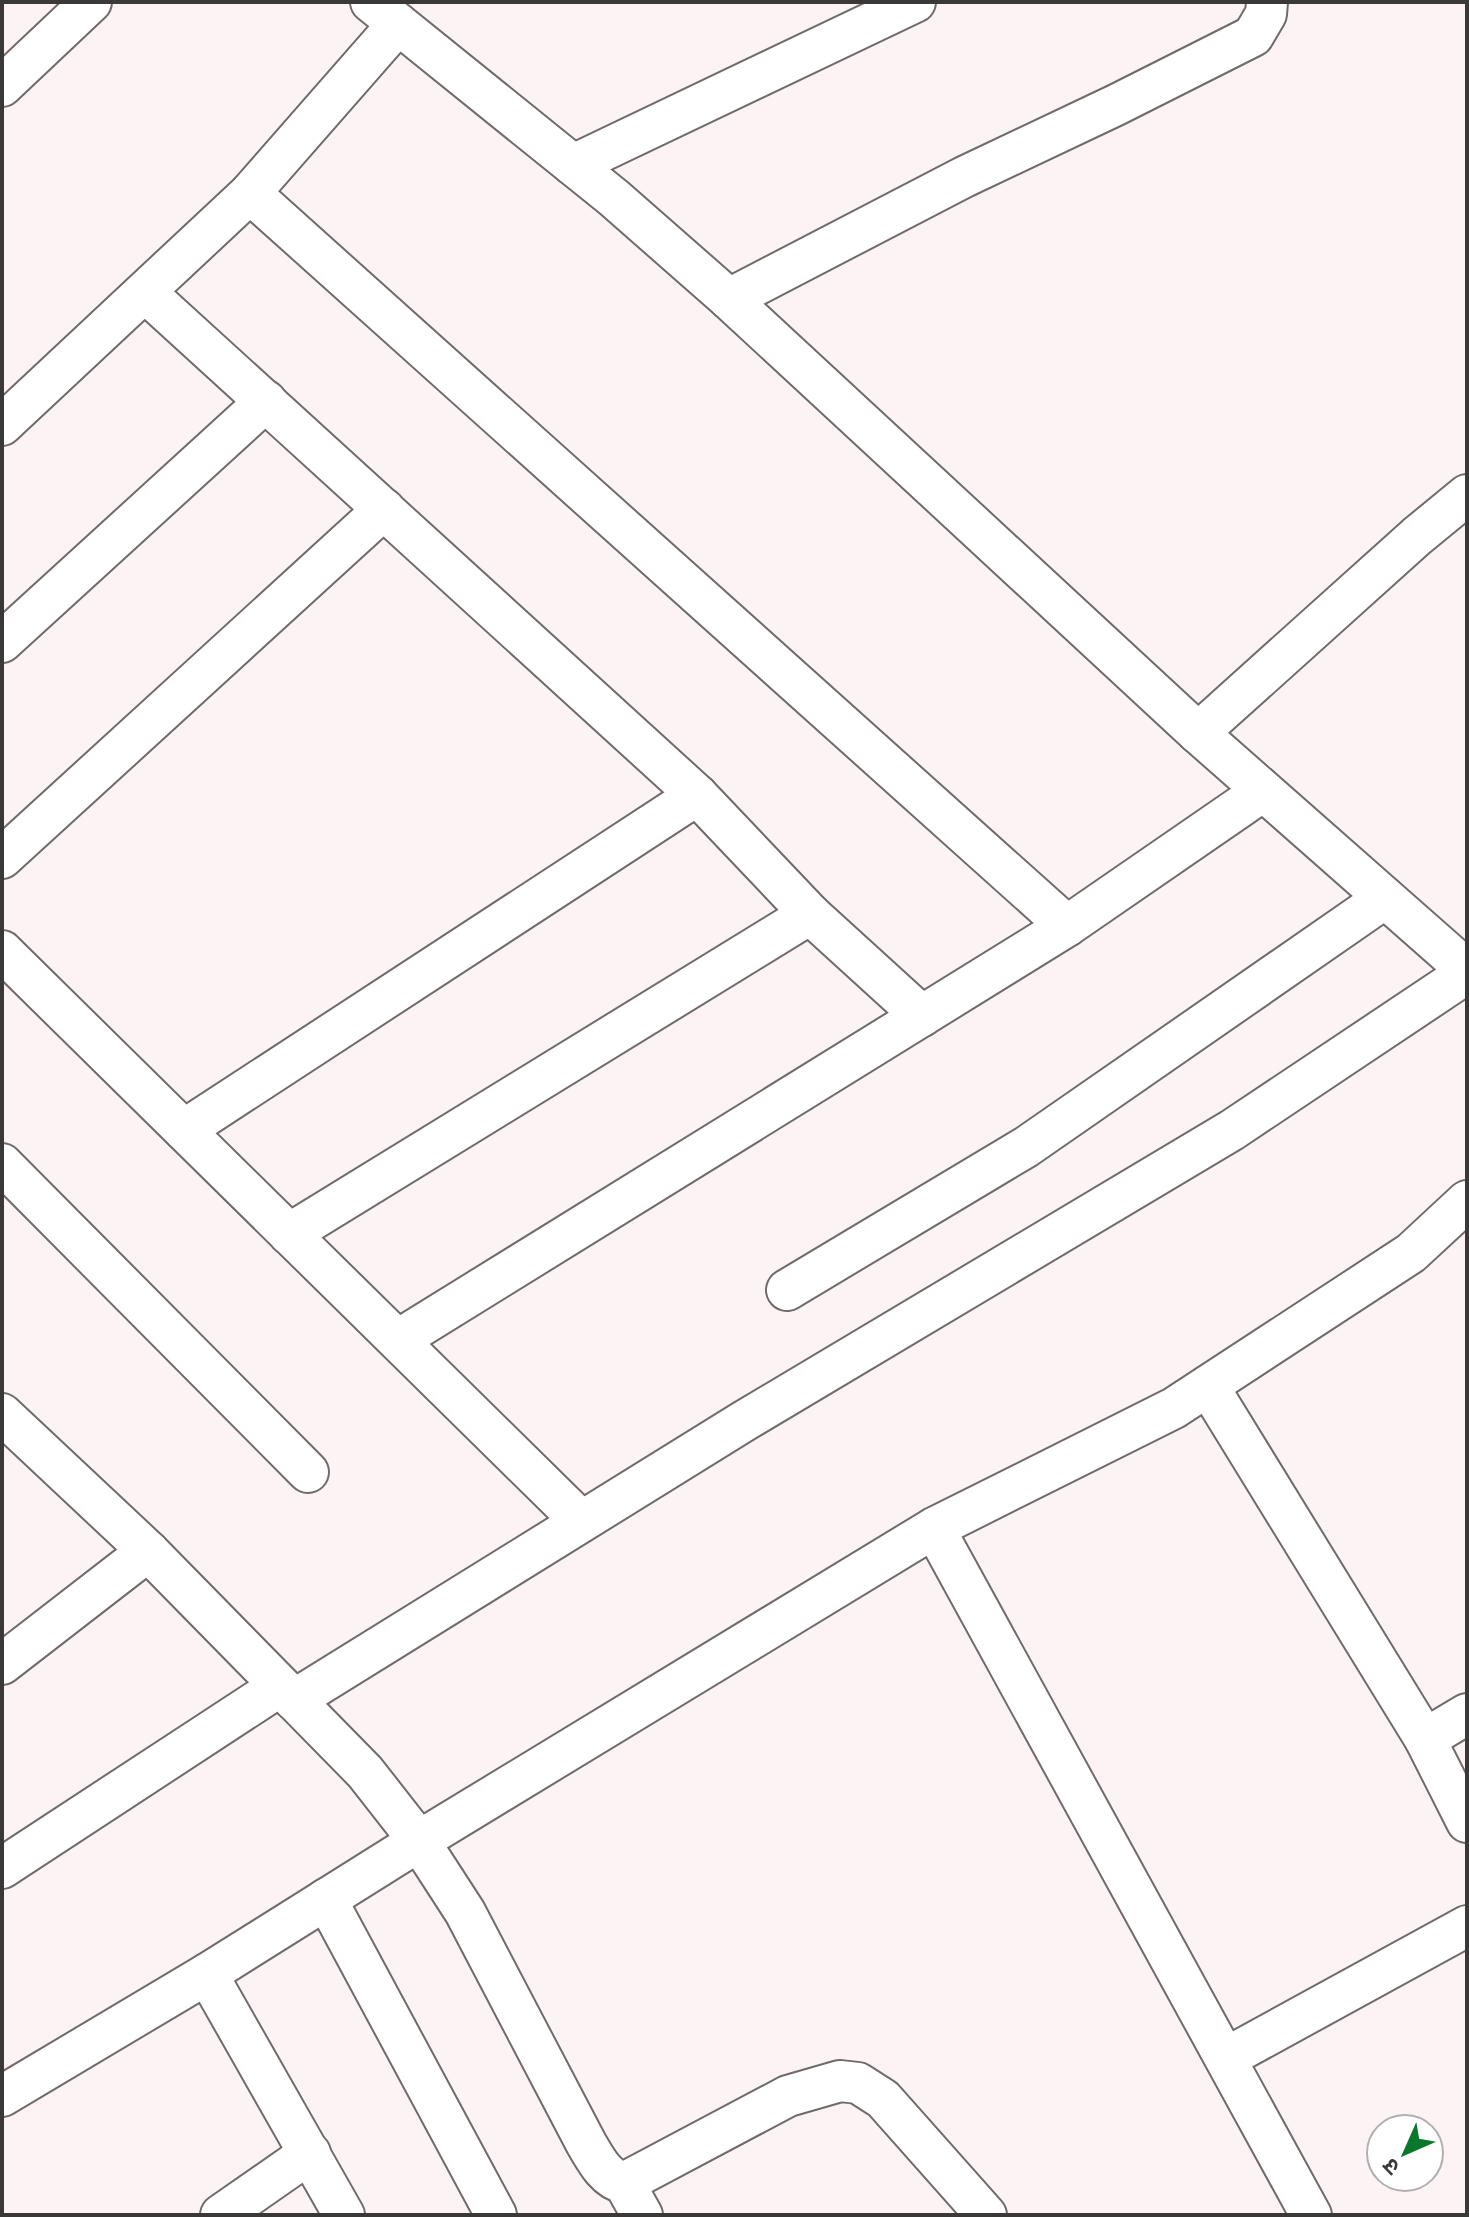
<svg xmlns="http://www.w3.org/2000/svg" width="1469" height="2217" font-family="Roboto,'Noto Sans Devanagari',sans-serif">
  <rect width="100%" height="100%" fill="#fcf3f4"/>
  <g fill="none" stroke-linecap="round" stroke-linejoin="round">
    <defs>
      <g id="minor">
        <path d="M 371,2 L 614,198 L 729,299 L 1198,733 L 1467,970"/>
        <path d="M 2,86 L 91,2"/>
        <path d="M 573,165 L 915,2"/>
        <path d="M 250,193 L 1067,926"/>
        <path d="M 145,292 L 697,795 L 810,914 L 922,1016"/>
        <path d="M 729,299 L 964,177 L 1116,105 L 1253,36 L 1266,14 L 1267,2"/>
        <path d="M 2,425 L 250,193 L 398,24"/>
        <path d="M 2,642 L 266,401"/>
        <path d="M 1198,733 L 1417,536 L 1467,495"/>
        <path d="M 2,858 L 384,509"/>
        <path d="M 2,951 L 581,1521"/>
        <path d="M 184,1130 L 697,795"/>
        <path d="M 2,1164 L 308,1472"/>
        <path d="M 289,1234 L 810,914"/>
        <path d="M 787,1290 L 1026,1147 L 1385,898"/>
        <path d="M 398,1340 L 1067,926 L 1263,791"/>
        <path d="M 1208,1386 L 1425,1739 L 1467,1822"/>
        <path d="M 2,1414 L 148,1551 L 365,1772 L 419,1841 L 465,1912 L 586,2143 C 595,2158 605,2179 624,2183 L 642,2215"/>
        <path d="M 934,1528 L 1311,2215"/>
        <path d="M 2,1664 L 148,1551"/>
        <path d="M 294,1700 L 744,1421 L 1232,1130 L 1467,973"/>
        <path d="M 1425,1739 L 1467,1714"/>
        <path d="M 2,1868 L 280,1686"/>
        <path d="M 326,1899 L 496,2215"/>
        <path d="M 207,1974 L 344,2215"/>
        <path d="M 1226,2058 L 1467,1926"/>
        <path d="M 2,2096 L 207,1974 L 419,1841 L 934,1528 L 1174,1408 L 1411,1253 L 1467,1201"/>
        <path d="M 624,2183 L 788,2096 L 840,2081 L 858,2083 L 883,2099 L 986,2215"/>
        <path d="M 221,2215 L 310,2153"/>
      </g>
    </defs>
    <!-- minor casing -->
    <use href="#minor" stroke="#716a6a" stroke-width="44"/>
    <!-- minor -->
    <use href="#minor" stroke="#fff" stroke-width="40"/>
  </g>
  <!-- border -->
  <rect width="1469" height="2217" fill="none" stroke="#3b3838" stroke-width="8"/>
  <!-- north arrow -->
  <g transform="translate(1405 2153) rotate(225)"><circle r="38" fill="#ffffff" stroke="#b1afaf" stroke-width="2"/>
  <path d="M0-6L14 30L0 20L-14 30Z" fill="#09782c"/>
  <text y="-12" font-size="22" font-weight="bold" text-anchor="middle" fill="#3b3838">उ</text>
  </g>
</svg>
